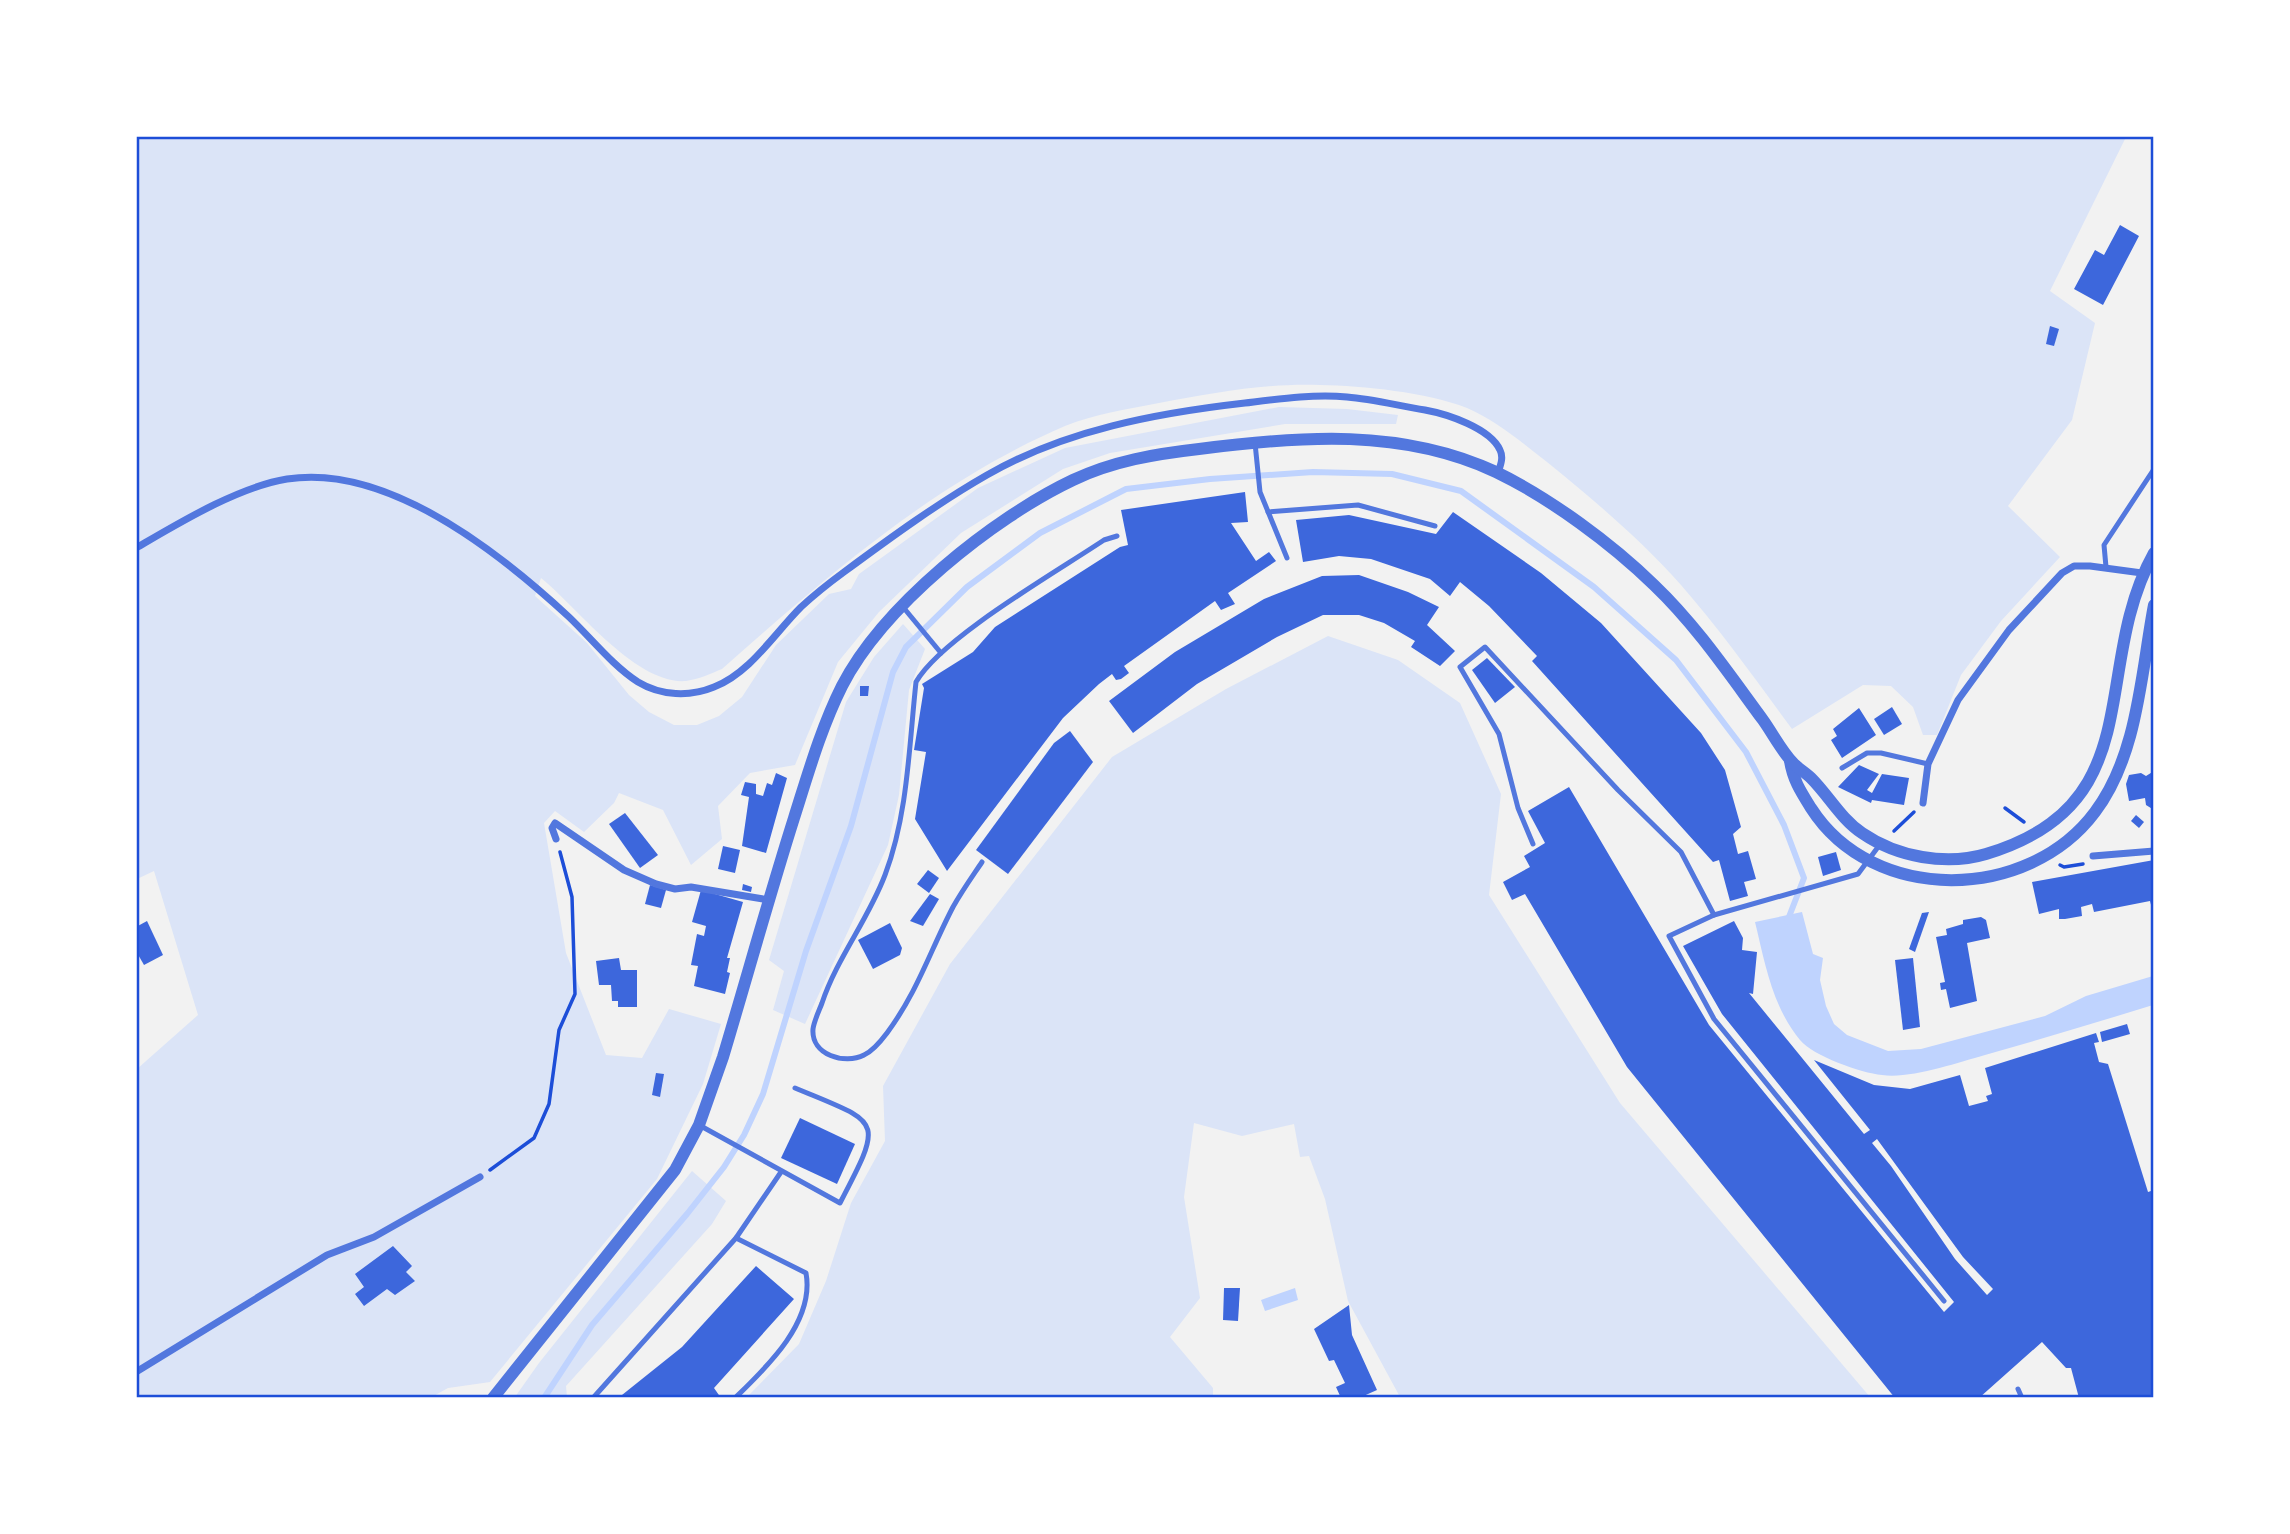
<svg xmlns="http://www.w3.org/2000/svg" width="2290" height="1534" font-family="Bitter,serif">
  <rect width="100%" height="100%" fill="#f2f2f2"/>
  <!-- green -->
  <g fill="#dbe4f7">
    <path d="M 137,137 L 2126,137 L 2050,291 L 2095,323 L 2072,420 L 2008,506 L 2060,557 L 2001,621 L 1961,675 L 1937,735 L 1923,735 L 1913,707 L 1891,686 L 1863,685 L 1792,729 C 1756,680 1721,631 1681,585 C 1641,540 1594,500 1547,462 C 1523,443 1495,420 1467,408 C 1426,392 1364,386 1320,385 C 1265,383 1213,393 1159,403 C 1128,409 1095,414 1065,426 C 936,481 826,577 722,669 C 710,674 699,679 686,681 C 636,685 577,607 541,578 L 535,596 L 587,643 L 629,695 L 649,712 L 674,725 L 697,725 L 719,716 L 742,697 L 776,645 L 829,594 L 851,589 L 859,574 L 978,488 L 1065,448 L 1279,407 L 1347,409 L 1398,415 L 1396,424 L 1285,424 L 1110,453 L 1063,469 L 961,533 L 879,612 L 838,662 L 795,765 L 750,773 L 718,806 L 722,839 L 691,865 L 663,810 L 619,793 L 614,803 L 584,832 L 555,811 L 544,823 L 566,953 L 606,1055 L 642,1058 L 669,1009 L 721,1024 L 703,1084 L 657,1179 L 490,1382 L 448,1388 L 430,1398 L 137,1397 L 137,1069 L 198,1015 L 154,871 L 137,879 Z"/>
    <path d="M 903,624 L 925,649 L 909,690 L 899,795 L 888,845 L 805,1024 L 773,1010 L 784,971 L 769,960 L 846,702 L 874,657 Z"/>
    <path d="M 1328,636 L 1398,660 L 1460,703 L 1501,794 L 1489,895 L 1620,1103 L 1870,1397 L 1400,1397 L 1348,1301 L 1325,1199 L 1309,1156 L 1300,1157 L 1294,1124 L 1242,1136 L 1194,1123 L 1184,1197 L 1200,1298 L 1170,1337 L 1213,1388 L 1213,1397 L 747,1397 L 799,1344 L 826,1281 L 851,1203 L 885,1141 L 883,1086 L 950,964 L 1112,757 L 1226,689 Z"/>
    <path d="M 692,1171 L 726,1201 L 712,1224 L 566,1386 L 567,1397 L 515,1397 L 539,1363 Z"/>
  </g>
  <!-- water -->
  <g fill="#bfd3fe">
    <path d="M 1802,912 L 1813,954 L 1823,958 L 1820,980 L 1826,1006 L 1834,1024 L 1847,1035 L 1888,1051 L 1921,1049 L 2045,1016 L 2086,996 L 2153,976 L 2153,1005 C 2098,1022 2042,1039 1985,1055 C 1956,1063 1911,1079 1882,1075 C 1861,1073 1813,1056 1800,1040 C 1772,1006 1765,963 1755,922 Z"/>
    <path d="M 1295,1288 L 1298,1300 L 1265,1311 L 1261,1300 Z"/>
  </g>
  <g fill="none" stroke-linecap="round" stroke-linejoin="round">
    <!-- stream -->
    <path stroke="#bfd3fe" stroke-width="6" d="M 544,1398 L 592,1325 L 687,1214 L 724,1167 L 744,1135 L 763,1094 L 806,951 L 851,826 L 893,672 L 906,647 L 967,587 L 1040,533 L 1126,489 L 1210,479 L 1313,472 L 1392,474 L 1461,491 L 1594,587 L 1676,660 L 1746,752 L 1784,825 L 1804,878 L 1787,922"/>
  </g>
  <!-- building -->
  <g fill="#3d67dc" fill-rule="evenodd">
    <path d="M 2120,225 L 2139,236 L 2103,305 L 2074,289 L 2095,250 L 2104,255 Z"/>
    <path d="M 2050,326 L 2059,329 L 2054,346 L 2046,344 Z"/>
    <path d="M 1245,492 L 1248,522 L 1231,523 L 1256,561 L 1269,552 L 1276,561 L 1228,593 L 1235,604 L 1221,610 L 1215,601 L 1124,666 L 1129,673 L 1121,679 L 1116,680 L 1112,674 L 1099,684 L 1063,718 L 947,871 L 915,819 L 926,752 L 914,750 L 924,688 L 922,684 L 973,652 L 995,627 L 1120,547 L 1128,545 L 1121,510 Z"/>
    <path d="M 1453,512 L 1541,573 L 1601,623 L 1701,733 L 1725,770 L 1741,827 L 1733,834 L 1738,854 L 1748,851 L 1756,879 L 1744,882 L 1748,896 L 1730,901 L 1719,860 L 1713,862 L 1532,661 L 1537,656 L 1489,606 L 1460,582 L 1450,596 L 1430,579 L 1371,559 L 1339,556 L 1303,562 L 1296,520 L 1349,515 L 1436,534 Z"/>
    <path d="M 1359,575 L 1408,592 L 1439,607 L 1427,625 L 1455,651 L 1440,666 L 1411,647 L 1415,641 L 1384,623 L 1359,615 L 1323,615 L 1277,637 L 1197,684 L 1133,733 L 1109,701 L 1175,652 L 1264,599 L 1322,576 Z"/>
    <path d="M 1487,658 L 1515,687 L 1495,703 L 1472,670 Z"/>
    <path d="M 860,686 L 869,686 L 868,696 L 860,696 Z"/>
    <path d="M 1892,707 L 1902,724 L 1884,735 L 1874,719 Z"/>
    <path d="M 1859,708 L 1876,735 L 1842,758 L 1831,740 L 1837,736 L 1833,729 Z"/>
    <path d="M 1070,731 L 1093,762 L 1008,874 L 976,850 L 1054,743 Z"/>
    <path d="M 1859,765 L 1879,774 L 1867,790 L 1872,793 L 1882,774 L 1909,778 L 1904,805 L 1872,800 L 1871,803 L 1838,787 Z"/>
    <path d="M 2154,771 L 2154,810 L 2146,805 L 2145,798 L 2129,801 L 2126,784 L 2129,775 L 2141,773 L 2146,776 Z"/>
    <path d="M 776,773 L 787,778 L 766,853 L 742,846 L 749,797 L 741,795 L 745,782 L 756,784 L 756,794 L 763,796 L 767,783 L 772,785 Z"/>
    <path d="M 1569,787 L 1709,1025 L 1944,1312 L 1954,1302 L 1722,1014 L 1683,946 L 1734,921 L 1743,938 L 1742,950 L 1757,952 L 1753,994 L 1749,993 L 1864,1134 L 1870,1130 L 1814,1060 L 1874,1085 L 1910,1089 L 1960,1075 L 1969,1106 L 1988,1101 L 1986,1096 L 1992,1094 L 1985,1068 L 2096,1033 L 2099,1042 L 2094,1043 L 2099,1062 L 2108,1064 L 2148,1192 L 2154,1190 L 2154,1398 L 2079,1398 L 2071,1368 L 2066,1368 L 2042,1342 L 1979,1398 L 1895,1398 L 1627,1067 L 1525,894 L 1512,900 L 1503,882 L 1530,867 L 1524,856 L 1545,843 L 1528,811 ZM 1877,1139 L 1963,1257 L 1993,1289 L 1987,1295 L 1955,1259 L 1891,1166 L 1872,1143 Z"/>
    <path d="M 625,813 L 658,855 L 640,868 L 609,824 Z"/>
    <path d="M 2136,815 L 2144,822 L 2139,828 L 2131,821 Z"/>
    <path d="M 723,846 L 740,850 L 735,873 L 718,869 Z"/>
    <path d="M 1836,852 L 1841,870 L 1823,876 L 1818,857 Z"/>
    <path d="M 2154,860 L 2154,916 L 2150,901 L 2094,912 L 2092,904 L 2081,907 L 2082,916 L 2065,919 L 2059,919 L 2059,909 L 2039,914 L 2032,882 Z"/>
    <path d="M 928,870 L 939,878 L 929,893 L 917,884 Z"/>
    <path d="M 743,884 L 752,887 L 751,892 L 742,890 Z"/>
    <path d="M 650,885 L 666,890 L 661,908 L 645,904 Z"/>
    <path d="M 701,890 L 743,902 L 727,958 L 730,958 L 727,972 L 730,973 L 725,994 L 694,986 L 698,966 L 691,965 L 697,934 L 704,936 L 706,926 L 692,922 Z"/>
    <path d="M 930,894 L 939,899 L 923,926 L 910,921 Z"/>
    <path d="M 1929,912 L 1915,952 L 1909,949 L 1922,913 Z"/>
    <path d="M 1981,917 L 1986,920 L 1990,938 L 1967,943 L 1977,1001 L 1950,1008 L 1946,989 L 1941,990 L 1940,983 L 1945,982 L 1936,937 L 1947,935 L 1946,929 L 1963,924 L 1963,920 Z"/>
    <path d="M 147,921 L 163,955 L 144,965 L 136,951 L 136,927 Z"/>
    <path d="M 890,923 L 902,948 L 900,955 L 873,969 L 858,940 Z"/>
    <path d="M 619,958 L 621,970 L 637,970 L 637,1007 L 618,1007 L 618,1001 L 612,1001 L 611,985 L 599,985 L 596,961 Z"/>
    <path d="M 1913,958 L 1920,1027 L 1903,1030 L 1895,960 Z"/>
    <path d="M 2127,1024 L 2130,1034 L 2102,1042 L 2100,1032 Z"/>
    <path d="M 656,1073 L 664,1074 L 660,1097 L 652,1095 Z"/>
    <path d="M 800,1118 L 855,1144 L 837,1184 L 781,1158 Z"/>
    <path d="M 393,1246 L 412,1266 L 406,1272 L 415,1281 L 395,1295 L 387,1289 L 364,1306 L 355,1294 L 364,1287 L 355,1274 Z"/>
    <path d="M 756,1266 L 794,1299 L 714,1388 L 721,1398 L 624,1398 L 622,1395 L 682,1347 Z"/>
    <path d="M 1224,1288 L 1240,1288 L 1238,1321 L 1223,1320 Z"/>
    <path d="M 1349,1305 L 1352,1335 L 1377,1390 L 1359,1398 L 1341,1398 L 1336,1387 L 1345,1383 L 1334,1360 L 1329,1361 L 1314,1329 Z"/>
  </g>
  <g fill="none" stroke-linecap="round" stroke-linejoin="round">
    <!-- path -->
    <g stroke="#1d4ed8" stroke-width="3.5">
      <path d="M 2005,808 L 2024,822"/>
      <path d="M 1894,831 L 1914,812"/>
      <path d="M 2060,865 L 2064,867 L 2083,864"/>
      <path d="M 490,1170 L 534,1138 L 549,1104 L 559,1030 L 575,994 L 572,897 L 560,852"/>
    </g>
    <!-- service -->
    <g stroke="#5277de" stroke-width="5">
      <path d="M 1255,443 L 1260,492 L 1287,558"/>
      <path d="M 1268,512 L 1358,505 L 1435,526"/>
      <path d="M 2106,567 L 2104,545 L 2154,469"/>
      <path d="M 903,607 L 941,653"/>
      <path d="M 1842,768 L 1867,753 L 1881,753 L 1928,764"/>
      <path d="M 1533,844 L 1518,808 L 1499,734 L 1460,667 L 1485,647 L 1618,790 L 1681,852 L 1714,915 L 1858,874 L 1881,843"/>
      <path d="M 982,862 C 972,877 962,891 953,907 C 930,951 918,991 887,1033 C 881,1041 873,1051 864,1055 C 845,1065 811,1055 813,1029 C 814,1021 819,1011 822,1003 C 837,958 868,920 885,875 C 908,814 909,746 916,682 C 941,638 1058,571 1104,540 L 1117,536"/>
      <path d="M 1714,915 L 1669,936 L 1714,1019 L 1944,1301"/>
      <path d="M 699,1125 L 840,1203 C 885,1117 881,1124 795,1088"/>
      <path d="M 2018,1389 L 2022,1398"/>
      <path d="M 593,1398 L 736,1238 L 781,1172"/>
      <path d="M 735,1398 C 766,1368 815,1322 806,1273 L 736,1238"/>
    </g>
    <!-- minor -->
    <g stroke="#5277de" stroke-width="7">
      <path d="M 136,548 C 179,523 238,487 287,479 C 388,463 500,553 569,617 C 591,638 613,666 638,682 C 661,696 690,697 714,687 C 750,673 774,634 801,607 C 814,595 829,583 844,572 C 890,538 938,503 987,475 C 1065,430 1157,413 1245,403 C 1278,399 1313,394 1347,397 C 1373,399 1399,406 1425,410 C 1447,414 1490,428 1500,450 C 1504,458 1500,466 1498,473"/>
      <path d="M 1923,803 L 1928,764 L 1958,700 L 2009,630 L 2062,573 L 2074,566 L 2090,566 L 2142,573"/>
      <path d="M 556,839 L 552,828 L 555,823 L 624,870 L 656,884 L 675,889 L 691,887 L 769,900"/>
      <path d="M 2093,856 L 2154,851"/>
      <path d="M 136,1372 L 327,1255 L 374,1237 L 480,1177"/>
    </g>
    <!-- tertiary -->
    <g stroke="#5277de" stroke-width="12">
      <path d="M 1790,761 C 1793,780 1801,792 1811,808 C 1873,905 2028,902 2095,812 C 2138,755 2141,673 2154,605"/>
      <path d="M 493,1398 L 675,1170 L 699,1125 L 723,1057 C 747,977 769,897 794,818 C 808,774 821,728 842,686 C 883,606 993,518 1073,480 C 1113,461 1155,454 1199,449 C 1300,436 1402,428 1496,472 C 1550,498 1612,544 1654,585 C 1696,625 1729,674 1763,720 C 1773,734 1782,752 1794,764 C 1799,769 1806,773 1811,778 C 1829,796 1841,819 1862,833 C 1897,857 1946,866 1986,854 C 2153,804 2089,669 2154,553"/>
    </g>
  </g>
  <!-- border -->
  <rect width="2290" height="1534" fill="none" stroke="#ffffff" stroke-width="276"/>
  <rect x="138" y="138" width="2014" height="1258" fill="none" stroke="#1d4ed8" stroke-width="2.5"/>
</svg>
